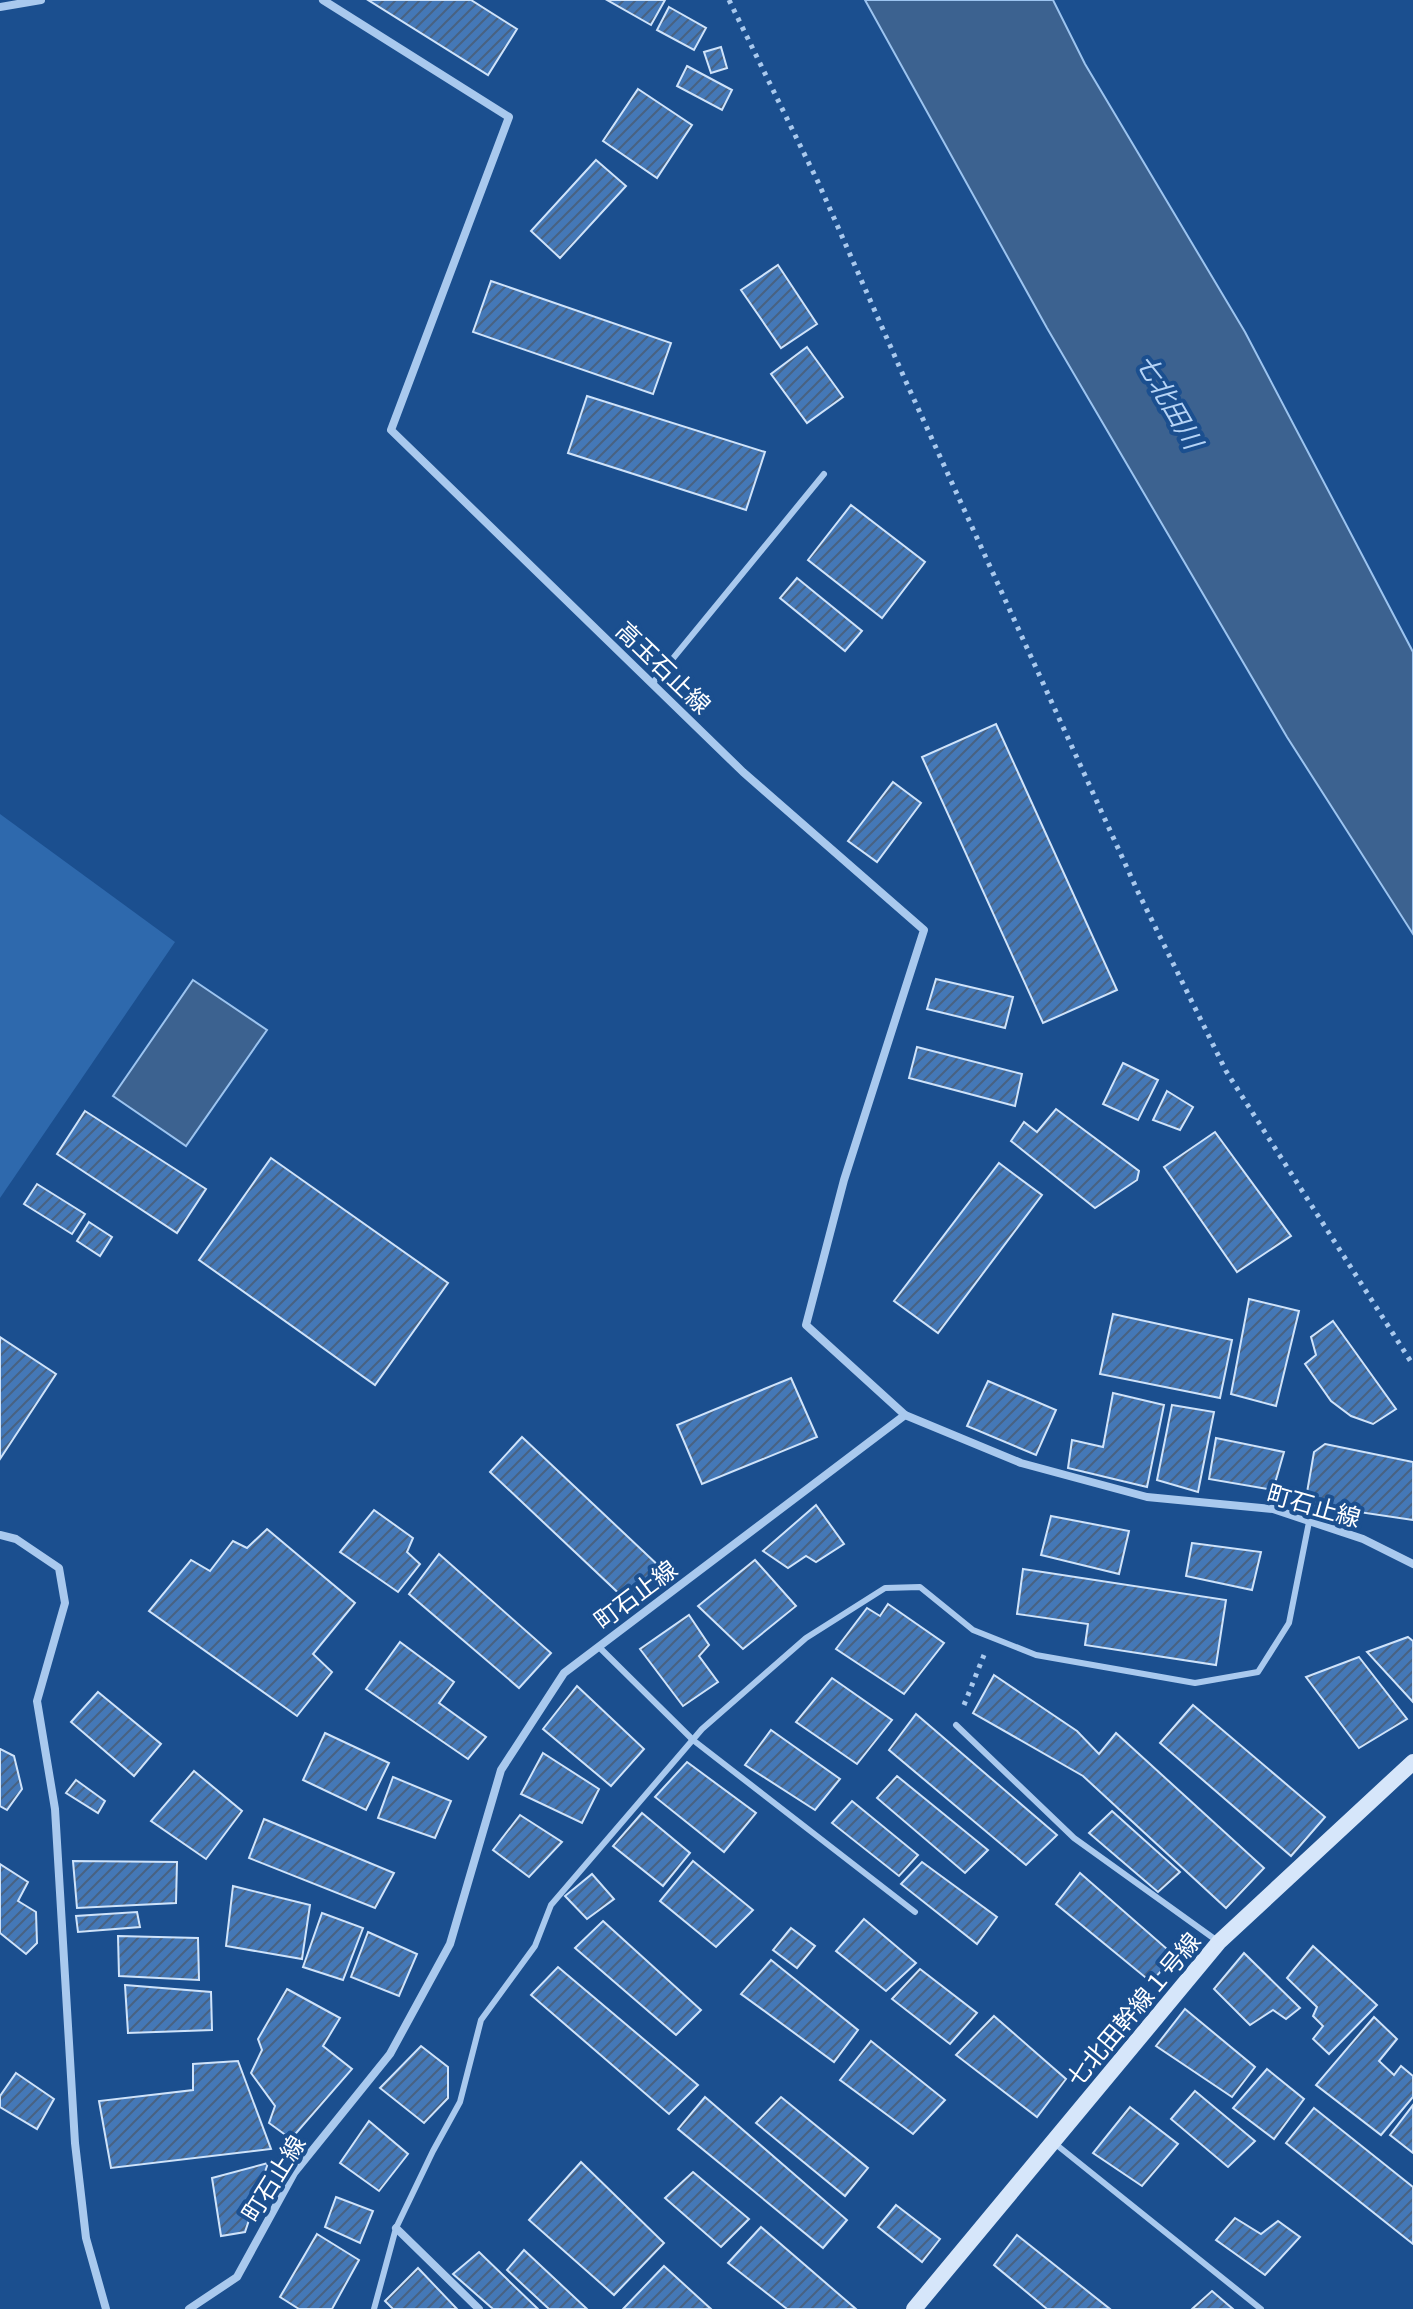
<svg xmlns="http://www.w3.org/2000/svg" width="1413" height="2309" font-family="'Open Sans','Noto Sans JP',sans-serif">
  <defs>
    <pattern id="building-hatch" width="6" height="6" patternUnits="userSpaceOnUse" patternTransform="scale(2)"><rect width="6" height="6" fill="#4478b7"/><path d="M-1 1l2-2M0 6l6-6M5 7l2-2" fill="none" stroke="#486282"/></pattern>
  </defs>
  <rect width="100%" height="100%" fill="#1b4f8f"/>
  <!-- garden -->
  <path fill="#2e69ad" d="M 0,814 L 175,942 L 0,1198 Z"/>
  <!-- water -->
  <g fill="#3c6290" stroke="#9cc4f0" stroke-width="2">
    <path d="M 865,0 L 1053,0 L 1085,64 L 1245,332 L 1413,652 L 1413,934 L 1287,737 L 1047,328 Z"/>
    <path d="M 193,980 L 267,1030 L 186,1146 L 113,1096 Z"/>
  </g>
  <!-- building -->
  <g fill="url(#building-hatch)" stroke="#cfe3fa" stroke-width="2">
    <path d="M 368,0 L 471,0 L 517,29 L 488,75 Z"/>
    <path d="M 607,0 L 665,0 L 651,25 Z"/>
    <path d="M 669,7 L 706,28 L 694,50 L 657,30 Z"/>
    <path d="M 721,47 L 727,68 L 711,73 L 704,52 Z"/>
    <path d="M 687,66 L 732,90 L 722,110 L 677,86 Z"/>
    <path d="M 638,89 L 692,125 L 657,178 L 603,141 Z"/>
    <path d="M 596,160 L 626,186 L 560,258 L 531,231 Z"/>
    <path d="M 778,265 L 817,324 L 781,348 L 741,290 Z"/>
    <path d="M 491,281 L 671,343 L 653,394 L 473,332 Z"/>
    <path d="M 807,347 L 843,397 L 807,423 L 771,374 Z"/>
    <path d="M 587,396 L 765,452 L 746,510 L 568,453 Z"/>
    <path d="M 851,505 L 925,562 L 882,618 L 808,560 Z"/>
    <path d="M 797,578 L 862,631 L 845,651 L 780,598 Z"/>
    <path d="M 996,724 L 1117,990 L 1043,1023 L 922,757 Z"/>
    <path d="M 893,782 L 921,803 L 877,862 L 848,841 Z"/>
    <path d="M 936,979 L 1013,997 L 1005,1028 L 927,1009 Z"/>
    <path d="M 917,1047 L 1022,1074 L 1015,1106 L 909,1078 Z"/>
    <path d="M 1123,1063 L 1158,1080 L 1138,1120 L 1103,1104 Z"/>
    <path d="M 1167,1091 L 1193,1107 L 1180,1130 L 1153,1120 Z"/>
    <path d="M 1056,1109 L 1139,1171 L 1137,1180 L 1095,1208 L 1011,1141 L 1024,1122 L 1037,1132 Z"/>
    <path d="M 85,1111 L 206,1189 L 177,1233 L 57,1154 Z"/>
    <path d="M 1215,1132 L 1291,1236 L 1237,1272 L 1164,1167 Z"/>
    <path d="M 271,1158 L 448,1283 L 375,1385 L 199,1260 Z"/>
    <path d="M 999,1163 L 1042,1195 L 938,1333 L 894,1301 Z"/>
    <path d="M 37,1184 L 85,1214 L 72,1234 L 24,1204 Z"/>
    <path d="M 89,1222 L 112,1237 L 100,1256 L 77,1241 Z"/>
    <path d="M 1249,1299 L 1299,1311 L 1276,1406 L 1231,1394 Z"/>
    <path d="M 1113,1314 L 1232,1340 L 1220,1398 L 1100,1374 Z"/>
    <path d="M 1333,1321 L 1396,1409 L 1373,1424 L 1351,1416 L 1331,1401 L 1305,1364 L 1316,1355 L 1311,1337 Z"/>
    <path d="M 0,1337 L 56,1374 L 0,1459 Z"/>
    <path d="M 791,1378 L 817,1437 L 702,1484 L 677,1425 Z"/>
    <path d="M 988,1381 L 1056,1410 L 1036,1455 L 967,1426 Z"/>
    <path d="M 1113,1393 L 1164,1405 L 1147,1487 L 1068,1468 L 1072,1440 L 1103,1447 Z"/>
    <path d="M 1172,1405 L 1214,1412 L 1198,1492 L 1157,1480 Z"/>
    <path d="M 522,1437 L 661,1568 L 627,1601 L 490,1472 Z"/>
    <path d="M 1216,1438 L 1284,1452 L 1273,1490 L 1209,1479 Z"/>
    <path d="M 1325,1444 L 1413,1462 L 1413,1520 L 1305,1504 L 1314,1452 Z"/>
    <path d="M 816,1505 L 844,1544 L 816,1562 L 806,1556 L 788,1568 L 763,1551 Z"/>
    <path d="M 374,1510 L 413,1538 L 407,1552 L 420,1564 L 398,1592 L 340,1552 Z"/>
    <path d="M 1051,1516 L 1129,1531 L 1119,1574 L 1041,1555 Z"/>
    <path d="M 267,1529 L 355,1603 L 313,1654 L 332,1672 L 297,1716 L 149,1611 L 191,1560 L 210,1571 L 233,1541 L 247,1548 Z"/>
    <path d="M 1192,1543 L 1261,1552 L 1252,1590 L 1186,1576 Z"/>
    <path d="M 439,1554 L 551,1653 L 519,1688 L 409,1594 Z"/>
    <path d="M 755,1560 L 796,1606 L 743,1649 L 698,1606 Z"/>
    <path d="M 1023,1569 L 1226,1600 L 1216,1665 L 1085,1645 L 1088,1624 L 1017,1614 Z"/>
    <path d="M 888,1604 L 944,1643 L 904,1694 L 836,1649 L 867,1608 L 880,1616 Z"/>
    <path d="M 689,1615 L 709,1645 L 699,1656 L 718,1682 L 683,1706 L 640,1649 Z"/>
    <path d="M 1408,1637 L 1413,1641 L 1413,1702 L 1367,1652 Z"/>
    <path d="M 400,1642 L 454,1682 L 439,1703 L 486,1737 L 468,1759 L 366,1689 Z"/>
    <path d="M 1359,1657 L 1407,1719 L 1359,1748 L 1306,1677 Z"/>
    <path d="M 994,1675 L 1077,1731 L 1099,1754 L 1116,1733 L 1264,1868 L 1226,1908 L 1083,1776 L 973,1713 Z"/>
    <path d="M 832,1678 L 892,1720 L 857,1764 L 796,1722 Z"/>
    <path d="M 577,1686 L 644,1749 L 611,1786 L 543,1729 Z"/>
    <path d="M 98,1692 L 161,1744 L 134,1776 L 71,1722 Z"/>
    <path d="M 1193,1705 L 1325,1817 L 1291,1856 L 1160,1743 Z"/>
    <path d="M 916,1714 L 1057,1835 L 1026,1865 L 889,1750 Z"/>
    <path d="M 771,1730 L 840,1779 L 815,1810 L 745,1765 Z"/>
    <path d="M 325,1733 L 389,1763 L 366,1810 L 303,1780 Z"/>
    <path d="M 0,1749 L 14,1756 L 22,1789 L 7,1810 L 0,1806 Z"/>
    <path d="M 543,1753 L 599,1789 L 582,1823 L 521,1794 Z"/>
    <path d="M 687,1762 L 756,1813 L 724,1852 L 655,1797 Z"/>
    <path d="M 194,1771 L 242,1811 L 206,1859 L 151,1821 Z"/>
    <path d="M 897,1776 L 988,1850 L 965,1873 L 877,1798 Z"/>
    <path d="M 393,1777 L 451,1801 L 435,1838 L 378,1818 Z"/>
    <path d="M 76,1780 L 105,1801 L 98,1813 L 66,1793 Z"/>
    <path d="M 852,1801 L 918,1855 L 899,1876 L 832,1823 Z"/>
    <path d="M 1112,1811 L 1180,1872 L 1158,1892 L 1089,1833 Z"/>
    <path d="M 642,1813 L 690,1853 L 663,1886 L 613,1846 Z"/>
    <path d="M 520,1815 L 562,1842 L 529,1877 L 493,1850 Z"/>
    <path d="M 264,1819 L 394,1873 L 375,1908 L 249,1858 Z"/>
    <path d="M 73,1861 L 177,1862 L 176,1903 L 77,1908 Z"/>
    <path d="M 693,1861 L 753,1910 L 716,1947 L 660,1901 Z"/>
    <path d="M 922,1862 L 997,1917 L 977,1944 L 901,1884 Z"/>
    <path d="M 0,1864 L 28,1882 L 18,1901 L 36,1912 L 37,1943 L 26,1954 L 0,1933 Z"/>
    <path d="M 1080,1873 L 1175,1956 L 1151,1982 L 1056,1904 Z"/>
    <path d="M 592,1874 L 614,1899 L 587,1919 L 565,1896 Z"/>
    <path d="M 233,1886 L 310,1905 L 302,1959 L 226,1946 Z"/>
    <path d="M 137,1912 L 140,1927 L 78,1932 L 76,1916 Z"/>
    <path d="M 322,1913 L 363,1928 L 343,1980 L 303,1967 Z"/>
    <path d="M 864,1919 L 916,1963 L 886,1991 L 836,1951 Z"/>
    <path d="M 603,1921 L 701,2010 L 676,2035 L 575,1948 Z"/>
    <path d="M 791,1928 L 815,1946 L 797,1968 L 773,1950 Z"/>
    <path d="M 368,1932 L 417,1954 L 399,1996 L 351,1977 Z"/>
    <path d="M 118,1936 L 198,1938 L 199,1980 L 119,1976 Z"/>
    <path d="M 1313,1946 L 1377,2005 L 1329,2054 L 1313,2039 L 1323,2026 L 1313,2016 L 1317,2007 L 1287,1978 Z"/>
    <path d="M 1244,1953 L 1300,2008 L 1286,2019 L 1273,2010 L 1250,2025 L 1214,1989 Z"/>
    <path d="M 771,1960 L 858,2030 L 834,2062 L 741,1994 Z"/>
    <path d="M 558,1967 L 698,2085 L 669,2114 L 531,1995 Z"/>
    <path d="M 920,1969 L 977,2013 L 950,2044 L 892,1999 Z"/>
    <path d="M 125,1985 L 211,1992 L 212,2030 L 128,2033 Z"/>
    <path d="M 287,1989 L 340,2018 L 323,2046 L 352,2069 L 291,2139 L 269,2123 L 275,2106 L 251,2073 L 262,2050 L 258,2039 Z"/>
    <path d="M 1185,2009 L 1255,2067 L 1232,2097 L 1156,2046 Z"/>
    <path d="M 994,2016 L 1066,2079 L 1037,2117 L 956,2055 Z"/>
    <path d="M 1374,2017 L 1397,2039 L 1379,2061 L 1394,2075 L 1401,2066 L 1413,2076 L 1413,2097 L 1381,2135 L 1316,2085 Z"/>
    <path d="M 871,2041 L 945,2100 L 913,2134 L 840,2080 Z"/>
    <path d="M 421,2046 L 448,2067 L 448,2098 L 424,2123 L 380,2088 Z"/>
    <path d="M 238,2061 L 271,2149 L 111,2168 L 99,2101 L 193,2090 L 193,2064 Z"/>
    <path d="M 1267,2069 L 1304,2099 L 1274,2139 L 1233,2108 Z"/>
    <path d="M 16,2073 L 54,2099 L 37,2129 L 0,2107 L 0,2096 Z"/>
    <path d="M 1195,2091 L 1255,2141 L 1228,2167 L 1171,2119 Z"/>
    <path d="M 705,2097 L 847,2220 L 823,2248 L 678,2129 Z"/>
    <path d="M 781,2097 L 868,2168 L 845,2196 L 756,2123 Z"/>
    <path d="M 1413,2105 L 1413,2153 L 1390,2135 Z"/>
    <path d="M 1130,2107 L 1178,2144 L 1142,2186 L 1093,2153 Z"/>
    <path d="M 1314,2108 L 1413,2187 L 1413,2244 L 1286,2143 Z"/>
    <path d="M 369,2121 L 408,2154 L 379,2191 L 340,2163 Z"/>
    <path d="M 581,2162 L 664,2243 L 614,2295 L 529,2220 Z"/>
    <path d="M 268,2163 L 245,2232 L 221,2236 L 212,2178 Z"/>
    <path d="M 693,2172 L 749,2219 L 721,2247 L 665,2198 Z"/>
    <path d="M 336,2197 L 373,2211 L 360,2243 L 325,2227 Z"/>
    <path d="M 896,2205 L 940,2239 L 922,2262 L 878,2227 Z"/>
    <path d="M 1235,2218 L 1261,2234 L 1278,2221 L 1300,2237 L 1265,2275 L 1216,2240 Z"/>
    <path d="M 761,2227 L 856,2309 L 787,2309 L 728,2263 Z"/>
    <path d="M 317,2234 L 359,2260 L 332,2309 L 299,2309 L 280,2297 Z"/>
    <path d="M 1017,2235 L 1110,2309 L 1047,2309 L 994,2265 Z"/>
    <path d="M 524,2250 L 587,2309 L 549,2309 L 507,2270 Z"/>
    <path d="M 479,2252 L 538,2309 L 493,2309 L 453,2274 Z"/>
    <path d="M 664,2266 L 711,2309 L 623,2309 Z"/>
    <path d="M 418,2268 L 457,2309 L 393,2309 L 385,2301 Z"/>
    <path d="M 1212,2291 L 1233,2309 L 1192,2309 Z"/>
  </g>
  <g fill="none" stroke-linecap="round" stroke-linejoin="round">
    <!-- path -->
    <g stroke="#a9c9ee" stroke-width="5" stroke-dasharray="4 6" stroke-linecap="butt">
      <path d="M 729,0 L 819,184 L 907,384 L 1138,892 L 1226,1071 L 1413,1365"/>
      <path d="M 964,1705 L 984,1655"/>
    </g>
    <!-- lane -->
    <g stroke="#a9c9ee" stroke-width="6">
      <path d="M 652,684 L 824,474"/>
      <path d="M 599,1647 L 693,1740 L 915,1912"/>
      <path d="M 956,1725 L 1074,1838 L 1216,1940"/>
      <path d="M 1053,2142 L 1261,2309"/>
      <path d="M 374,2309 L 396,2228 L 433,2151 L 460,2102 L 481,2020 L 535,1946 L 551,1905 L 702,1729 L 806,1638 L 885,1588 L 920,1587 L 973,1630 L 1036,1655 L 1195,1683 L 1258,1672 L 1289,1623 L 1309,1522"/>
    </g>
    <!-- street -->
    <g stroke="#a9c9ee" stroke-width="8">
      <path d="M 323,0 L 509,117 L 391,430 L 743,772 L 924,930 L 844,1180 L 806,1325 L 905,1415"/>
      <path d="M 0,7 L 41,0"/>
      <path d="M 0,1535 L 16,1539 L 59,1568 L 65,1603 L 37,1701 L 55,1809 L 75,2143 L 86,2238 L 106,2309"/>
      <path d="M 396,2228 L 479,2309"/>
      <path d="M 189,2309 L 237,2277 L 294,2173 L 390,2054 L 450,1944 L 501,1770 L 564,1673 L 905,1415 L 1021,1463 L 1147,1497 L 1273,1509 L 1363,1539 L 1413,1564"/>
    </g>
    <!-- secondary -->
    <path stroke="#d6e6fa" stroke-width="16" d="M 914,2309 L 1219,1942 L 1413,1762"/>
  </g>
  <g text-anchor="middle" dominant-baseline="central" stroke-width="8" stroke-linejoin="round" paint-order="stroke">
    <!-- street labels -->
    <g font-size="24" fill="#fff" stroke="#1b4f8f">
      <text transform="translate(664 667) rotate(44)">高玉石止線</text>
      <text transform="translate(1314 1505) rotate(16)">町石止線</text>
      <text transform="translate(635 1594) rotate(-37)">町石止線</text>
      <text transform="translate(1133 2009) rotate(-50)">七北田幹線１号線</text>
      <text transform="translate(273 2178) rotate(-58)">町石止線</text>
    </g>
    <!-- water labels -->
    <g font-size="26" font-style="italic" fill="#b5d3f5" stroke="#1b4f8f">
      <text transform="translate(1170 401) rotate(60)">七北田川</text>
    </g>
  </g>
</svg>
